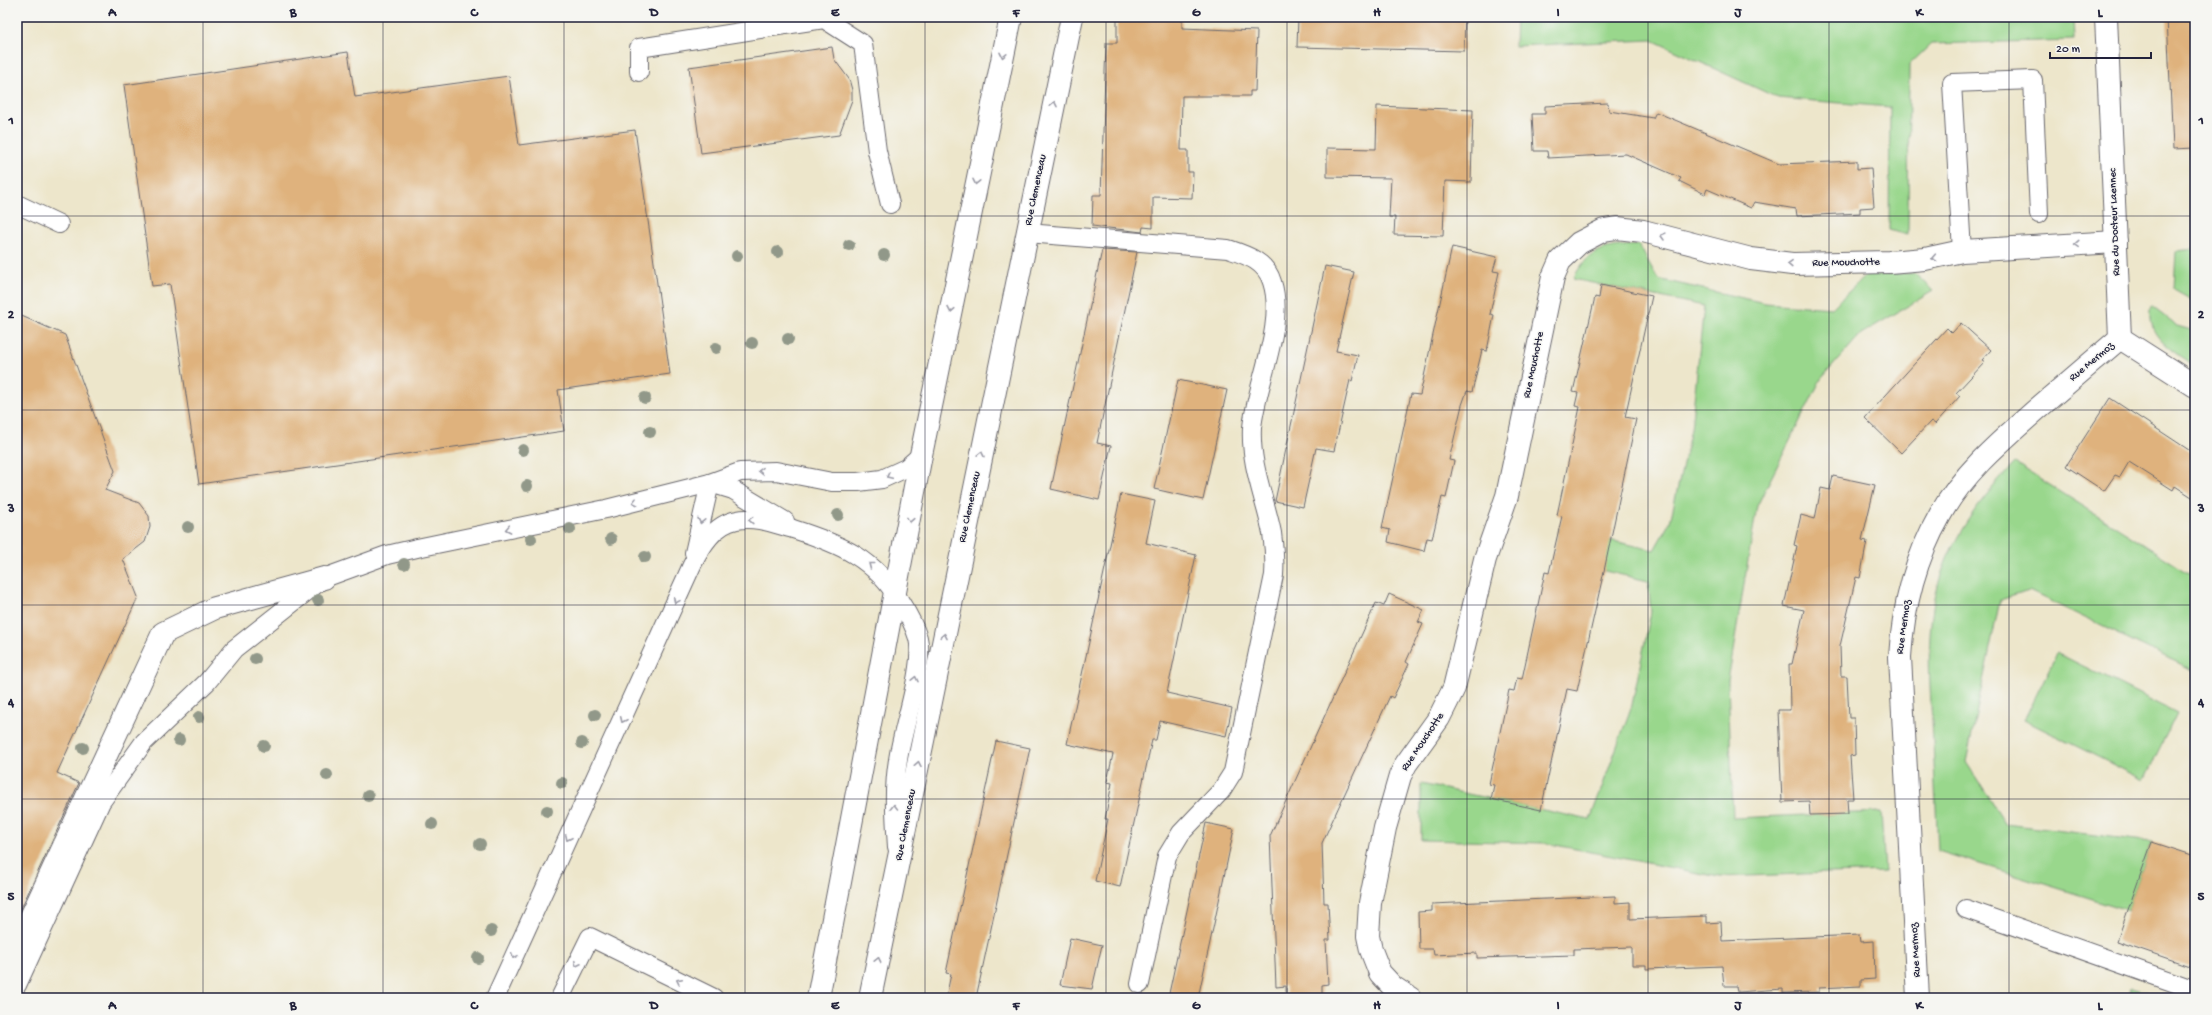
<svg xmlns="http://www.w3.org/2000/svg" width="2212" height="1015" font-family="'Gochi Hand',sans-serif">
  <rect width="100%" height="100%" fill="#f6f6f2"/>
  <filter id="ink" filterUnits="userSpaceOnUse"><feTurbulence type="fractalNoise" baseFrequency=".025" numOctaves="2"/><feDisplacementMap in="SourceGraphic" scale="8" xChannelSelector="R" yChannelSelector="G"/><feConvolveMatrix kernelMatrix="1 2 1 2 8 2 1 2 1" color-interpolation-filters="sRGB"/></filter>
  <filter id="wash" filterUnits="userSpaceOnUse"><feTurbulence type="fractalNoise" baseFrequency=".012" numOctaves="4" result="noise"/><feDisplacementMap in="SourceGraphic" scale="16" xChannelSelector="R" yChannelSelector="G"/><feGaussianBlur stdDeviation="0.9" result="paint"/><feColorMatrix in="noise" values="0 0 0 0 0 0 0 0 0 0 0 0 0 0 0 0 0 1.4 0 .05"/><feComposite in="paint" operator="in"/></filter>
  <g filter="url(#wash)">
    <rect width="100%" height="100%" fill="#ede6cb"/>
    <!-- green -->
    <g fill="#99d78c" stroke="#5e7c64">
      <path d="M 1516,17 L 2073,17 L 2074,40 L 1931,44 L 1909,65 L 1908,235 L 1889,230 L 1890,107 L 1778,98 L 1652,40 L 1515,46 Z"/>
      <path d="M 1639,245 L 1658,279 L 1765,303 L 1832,308 L 1866,275 L 1914,273 L 1933,291 L 1861,334 L 1821,379 L 1757,506 L 1728,681 L 1733,818 L 1881,812 L 1885,871 L 1719,877 L 1545,843 L 1421,840 L 1421,784 L 1590,820 L 1632,705 L 1651,612 L 1648,581 L 1553,559 L 1559,529 L 1654,550 L 1670,522 L 1691,429 L 1704,306 L 1573,279 C 1589,248 1606,246 1639,245 Z"/>
      <path d="M 2195,249 L 2195,302 L 2174,290 L 2176,251 Z"/>
      <path d="M 2151,306 L 2177,326 L 2195,331 L 2195,366 C 2175,353 2143,335 2151,306 Z"/>
      <path d="M 2015,463 L 2195,577 L 2195,671 L 2029,591 L 2000,600 L 1966,762 L 2006,824 L 2152,842 L 2128,910 L 1938,851 C 1936,807 1934,764 1932,720 C 1929,675 1926,629 1938,585 C 1951,537 1981,498 2015,463 Z"/>
      <path d="M 2057,653 L 2177,713 L 2144,780 L 2024,720 Z"/>
      <path d="M 2131,987 L 2171,998 L 2128,998 Z"/>
    </g>
    <g id="blocks">
      <!-- building -->
      <g fill="#dfb27d">
        <path d="M 1117,17 L 1182,17 L 1182,28 L 1257,31 L 1255,91 L 1250,91 L 1250,96 L 1182,96 L 1181,150 L 1188,150 L 1188,172 L 1193,172 L 1192,198 L 1153,197 L 1153,228 L 1143,227 L 1142,232 L 1092,226 L 1093,195 L 1101,195 L 1106,43 L 1117,43 Z"/>
        <path d="M 1298,17 L 1465,17 L 1464,51 L 1297,47 Z"/>
        <path d="M 2167,17 L 2195,17 L 2195,148 L 2173,149 Z"/>
        <path d="M 832,47 L 834,59 L 849,79 L 852,90 L 852,100 L 839,135 L 701,153 L 689,67 Z"/>
        <path d="M 348,52 L 355,97 L 509,76 L 519,145 L 635,130 L 670,374 L 558,390 L 564,431 L 199,484 L 170,284 L 152,286 L 124,85 Z"/>
        <path d="M 1608,103 L 1609,111 L 1653,118 L 1656,112 L 1779,164 L 1857,161 L 1857,169 L 1871,168 L 1874,207 L 1860,208 L 1860,213 L 1797,216 L 1796,209 L 1754,202 L 1751,208 L 1707,189 L 1705,194 L 1679,181 L 1681,178 L 1626,154 L 1548,158 L 1547,151 L 1534,151 L 1532,114 L 1545,114 L 1545,106 Z"/>
        <path d="M 1377,106 L 1473,110 L 1471,182 L 1445,181 L 1443,236 L 1394,235 L 1395,217 L 1389,217 L 1391,178 L 1327,177 L 1327,148 L 1376,149 Z"/>
        <path d="M 1452,247 L 1497,257 L 1493,271 L 1499,272 L 1490,314 L 1494,315 L 1487,351 L 1482,350 L 1472,392 L 1467,391 L 1462,405 L 1449,460 L 1454,461 L 1446,498 L 1442,497 L 1432,539 L 1427,538 L 1424,551 L 1388,542 L 1390,530 L 1382,528 L 1411,394 L 1420,395 Z"/>
        <path d="M 1102,250 L 1137,252 L 1097,443 L 1111,446 L 1099,500 L 1051,489 Z"/>
        <path d="M 1325,266 L 1354,272 L 1336,351 L 1358,355 L 1352,381 L 1350,380 L 1334,451 L 1316,448 L 1303,507 L 1275,501 Z"/>
        <path d="M 1601,285 L 1652,296 L 1625,417 L 1636,419 L 1604,571 L 1577,691 L 1567,689 L 1541,810 L 1491,799 L 1494,785 L 1489,784 L 1509,690 L 1514,691 L 1517,678 L 1522,679 L 1545,572 L 1549,573 L 1555,546 L 1562,516 L 1557,515 L 1580,407 L 1575,406 L 1578,393 L 1573,392 L 1595,297 L 1599,298 Z"/>
        <path d="M 17,314 L 65,335 L 115,471 L 105,490 L 139,503 L 149,516 L 150,527 L 145,542 L 123,559 L 138,597 L 57,773 L 79,783 L 17,917 Z"/>
        <path d="M 1961,323 L 1991,350 L 1982,360 L 1985,362 L 1956,393 L 1960,396 L 1935,424 L 1931,421 L 1901,453 L 1865,418 L 1947,328 L 1952,333 Z"/>
        <path d="M 1178,380 L 1227,390 L 1203,500 L 1154,489 Z"/>
        <path d="M 2110,398 L 2195,454 L 2195,499 L 2175,486 L 2173,490 L 2129,462 L 2120,477 L 2115,475 L 2104,491 L 2066,466 Z"/>
        <path d="M 1833,476 L 1875,485 L 1862,540 L 1867,541 L 1860,578 L 1856,577 L 1840,646 L 1841,676 L 1847,676 L 1849,718 L 1854,718 L 1855,755 L 1850,756 L 1853,799 L 1847,799 L 1848,814 L 1810,815 L 1809,801 L 1782,802 L 1778,710 L 1790,710 L 1789,664 L 1792,664 L 1804,610 L 1784,606 L 1797,546 L 1794,545 L 1801,515 L 1815,519 L 1821,488 L 1830,490 Z"/>
        <path d="M 1121,494 L 1155,501 L 1146,543 L 1196,555 L 1167,693 L 1232,708 L 1226,736 L 1160,721 L 1156,740 L 1152,740 L 1120,887 L 1095,881 L 1108,819 L 1105,819 L 1112,783 L 1107,782 L 1113,754 L 1067,744 Z"/>
        <path d="M 1389,594 L 1424,610 L 1418,622 L 1423,624 L 1406,662 L 1409,664 L 1393,698 L 1390,696 L 1322,843 L 1324,903 L 1328,903 L 1329,922 L 1330,940 L 1326,940 L 1328,984 L 1322,985 L 1322,998 L 1286,998 L 1286,986 L 1276,987 L 1270,836 L 1376,603 L 1384,606 Z"/>
        <path d="M 996,741 L 1030,748 L 976,998 L 946,998 L 951,974 L 946,973 Z"/>
        <path d="M 1206,823 L 1234,829 L 1220,896 L 1198,998 L 1168,998 Z"/>
        <path d="M 2152,842 L 2195,856 L 2195,968 L 2117,941 Z"/>
        <path d="M 1615,896 L 1615,903 L 1630,902 L 1630,919 L 1707,916 L 1707,923 L 1721,922 L 1722,941 L 1859,935 L 1860,942 L 1874,941 L 1875,979 L 1861,980 L 1861,986 L 1819,988 L 1819,992 L 1783,993 L 1783,989 L 1738,992 L 1737,986 L 1724,986 L 1722,966 L 1646,969 L 1646,965 L 1632,965 L 1632,947 L 1574,949 L 1574,955 L 1477,958 L 1477,953 L 1434,955 L 1433,949 L 1419,949 L 1418,912 L 1432,911 L 1432,904 Z"/>
        <path d="M 1070,938 L 1102,945 L 1092,989 L 1060,985 Z"/>
      </g>
    </g>
  </g>
  <g filter="url(#ink)">
    <use href="#blocks" fill-opacity="0" stroke="#69676d" stroke-width="1"/>
    <g fill="none" stroke-linecap="round" stroke-linejoin="round">
      <defs>
        <g id="lane">
          <path d="M 639,72 L 639,48 L 824,19 L 863,44 L 877,151 L 890,204"/>
          <path d="M 17,204 L 59,224"/>
          <path d="M 1027,233 L 1228,249 C 1246,255 1266,261 1272,282 C 1286,325 1256,384 1252,428 C 1250,465 1265,498 1272,533 C 1274,547 1275,561 1274,575 L 1233,772 L 1221,791 L 1181,833 L 1167,856 L 1140,984"/>
          <path d="M 1962,251 L 1952,83 L 2033,80 L 2039,214"/>
          <path d="M 694,553 L 710,483 L 733,490 L 785,521"/>
          <path d="M 1966,909 L 2195,990"/>
          <path d="M 17,985 L 101,802 L 144,742 L 207,682 L 234,649 L 324,578 L 387,555 L 417,548 L 606,509 L 710,483 L 740,472 L 776,471 L 832,482 L 858,482 L 882,479 L 906,468 L 921,455"/>
          <path d="M 495,998 L 692,565 C 701,547 714,524 737,520 C 755,516 775,524 793,529 C 840,544 875,558 901,603 C 908,614 914,625 918,638 C 925,666 902,729 898,760 C 893,789 895,817 897,847"/>
          <path d="M 560,998 L 590,937 L 714,998"/>
        </g>
        <g id="street">
          <path d="M 2106,17 L 2120,338"/>
          <path d="M 2120,338 L 2195,386"/>
          <path d="M 17,947 L 163,633 L 215,608 L 324,578"/>
          <path d="M 1410,998 L 1393,987 L 1380,973 L 1371,950 L 1368,936 L 1370,903 L 1385,828 L 1400,776 L 1406,764 L 1439,718 L 1454,688 L 1485,559 L 1507,496 L 1553,277 L 1560,261 L 1579,243 L 1604,230 L 1617,228 L 1643,231 L 1751,259 L 1792,264 L 1889,262 L 1925,259 L 1962,251 L 2116,242"/>
          <path d="M 1918,998 L 1900,657 C 1903,607 1915,559 1940,515 C 1963,473 2001,441 2036,410 C 2064,386 2092,362 2120,338"/>
        </g>
        <g id="primary">
          <path d="M 818,998 L 921,455 L 1011,17"/>
          <path d="M 870,998 L 1072,17"/>
        </g>
      </defs>
      <!-- lane casing -->
      <use href="#lane" stroke="#69676d" stroke-width="20"/>
      <!-- street casing -->
      <use href="#street" stroke="#69676d" stroke-width="24"/>
      <!-- primary casing -->
      <use href="#primary" stroke="#69676d" stroke-width="24"/>
      <!-- lane -->
      <use href="#lane" stroke="#fff" stroke-width="18"/>
      <!-- street -->
      <use href="#street" stroke="#fff" stroke-width="22"/>
      <!-- primary -->
      <use href="#primary" stroke="#fff" stroke-width="22"/>
    </g>
    <!-- trees -->
    <g fill="#919889">
      <circle cx="849" cy="245" r="6"/>
      <circle cx="778" cy="252" r="6"/>
      <circle cx="884" cy="255" r="6"/>
      <circle cx="737" cy="256" r="6"/>
      <circle cx="788" cy="339" r="6"/>
      <circle cx="752" cy="343" r="6"/>
      <circle cx="716" cy="348" r="6"/>
      <circle cx="645" cy="398" r="6"/>
      <circle cx="650" cy="432" r="6"/>
      <circle cx="523" cy="450" r="6"/>
      <circle cx="527" cy="486" r="6"/>
      <circle cx="838" cy="515" r="6"/>
      <circle cx="188" cy="527" r="6"/>
      <circle cx="570" cy="529" r="6"/>
      <circle cx="531" cy="539" r="6"/>
      <circle cx="611" cy="539" r="6"/>
      <circle cx="645" cy="557" r="6"/>
      <circle cx="404" cy="564" r="6"/>
      <circle cx="318" cy="600" r="6"/>
      <circle cx="255" cy="659" r="6"/>
      <circle cx="595" cy="715" r="6"/>
      <circle cx="199" cy="717" r="6"/>
      <circle cx="179" cy="740" r="6"/>
      <circle cx="582" cy="743" r="6"/>
      <circle cx="264" cy="746" r="6"/>
      <circle cx="83" cy="748" r="6"/>
      <circle cx="327" cy="775" r="6"/>
      <circle cx="562" cy="783" r="6"/>
      <circle cx="368" cy="796" r="6"/>
      <circle cx="547" cy="811" r="6"/>
      <circle cx="432" cy="824" r="6"/>
      <circle cx="480" cy="844" r="6"/>
      <circle cx="491" cy="931" r="6"/>
      <circle cx="478" cy="958" r="6"/>
    </g>
    <!-- one-way arrows -->
    <defs><path id="oneway-chevron" d="M-2-3.5L2.5 0L-2 3.5" fill="none" stroke-width="1.6" stroke-linecap="round" stroke-linejoin="round"/></defs>
    <g stroke="#9c9ca7">
      <use href="#oneway-chevron" transform="translate(1003 55) rotate(102)"/>
      <use href="#oneway-chevron" transform="translate(1054 104) rotate(-78)"/>
      <use href="#oneway-chevron" transform="translate(976 182) rotate(102)"/>
      <use href="#oneway-chevron" transform="translate(1663 236) rotate(-165)"/>
      <use href="#oneway-chevron" transform="translate(2077 244) rotate(177)"/>
      <use href="#oneway-chevron" transform="translate(1934 258) rotate(169)"/>
      <use href="#oneway-chevron" transform="translate(1790 264) rotate(-178)"/>
      <use href="#oneway-chevron" transform="translate(951 310) rotate(101)"/>
      <use href="#oneway-chevron" transform="translate(981 454) rotate(-78)"/>
      <use href="#oneway-chevron" transform="translate(761 471) rotate(-179)"/>
      <use href="#oneway-chevron" transform="translate(889 476) rotate(155)"/>
      <use href="#oneway-chevron" transform="translate(635 502) rotate(166)"/>
      <use href="#oneway-chevron" transform="translate(751 520) rotate(-178)"/>
      <use href="#oneway-chevron" transform="translate(910 520) rotate(100)"/>
      <use href="#oneway-chevron" transform="translate(701 521) rotate(102)"/>
      <use href="#oneway-chevron" transform="translate(508 529) rotate(169)"/>
      <use href="#oneway-chevron" transform="translate(871 565) rotate(-142)"/>
      <use href="#oneway-chevron" transform="translate(676 601) rotate(114)"/>
      <use href="#oneway-chevron" transform="translate(944 636) rotate(-79)"/>
      <use href="#oneway-chevron" transform="translate(915 679) rotate(-78)"/>
      <use href="#oneway-chevron" transform="translate(623 720) rotate(115)"/>
      <use href="#oneway-chevron" transform="translate(918 764) rotate(-79)"/>
      <use href="#oneway-chevron" transform="translate(894 807) rotate(-90)"/>
      <use href="#oneway-chevron" transform="translate(568 838) rotate(115)"/>
      <use href="#oneway-chevron" transform="translate(514 956) rotate(114)"/>
      <use href="#oneway-chevron" transform="translate(878 960) rotate(-78)"/>
      <use href="#oneway-chevron" transform="translate(577 964) rotate(116)"/>
      <use href="#oneway-chevron" transform="translate(679 981) rotate(-154)"/>
    </g>
  </g>
  <!-- grid -->
  <path fill="none" stroke="#22223b" stroke-width="1" stroke-opacity="0.55" d="M 203,17 L 203,998M 383,17 L 383,998M 564,17 L 564,998M 745,17 L 745,998M 925,17 L 925,998M 1106,17 L 1106,998M 1287,17 L 1287,998M 1467,17 L 1467,998M 1648,17 L 1648,998M 1829,17 L 1829,998M 2009,17 L 2009,998M 17,216 L 2195,216M 17,410 L 2195,410M 17,605 L 2195,605M 17,799 L 2195,799"/>
  <g text-anchor="middle" dominant-baseline="central" stroke-width="3" stroke-linejoin="round" paint-order="stroke">
    <!-- street labels -->
    <g font-size="11" fill="#22223b" stroke="#f6f6f2">
      <text transform="translate(1036 190) rotate(-78)">Rue Clemenceau</text>
      <text transform="translate(2115 222) rotate(-92)">Rue du Docteur Laennec</text>
      <text transform="translate(1846 263) rotate(-1)">Rue Mouchotte</text>
      <text transform="translate(2092 362) rotate(-40)">Rue Mermoz</text>
      <text transform="translate(1534 365) rotate(-78)">Rue Mouchotte</text>
      <text transform="translate(970 507) rotate(-78)">Rue Clemenceau</text>
      <text transform="translate(1904 627) rotate(-82)">Rue Mermoz</text>
      <text transform="translate(1423 742) rotate(-56)">Rue Mouchotte</text>
      <text transform="translate(906 825) rotate(-79)">Rue Clemenceau</text>
      <text transform="translate(1916 950) rotate(-93)">Rue Mermoz</text>
    </g>
  </g>
  <!-- margin -->
  <rect width="2212" height="1015" fill="none" stroke="#f6f6f2" stroke-width="44"/>
  <!-- scale -->
  <path d="M2050 52v6h101v-6" fill="none" stroke="#22223b" stroke-width="2"/>
  <text x="2056" y="52" font-size="12" fill="#22223b" stroke="#f6f6f2" stroke-width="3" paint-order="stroke">20 m</text>
  <rect x="22" y="22" width="2168" height="971" fill="none" stroke="#22223b" stroke-width="1.5"/>
  <g font-size="13" text-anchor="middle" font-weight="bold" fill="#22223b">
    <text x="112" y="16">A</text>
    <text x="293" y="16">B</text>
    <text x="474" y="16">C</text>
    <text x="654" y="16">D</text>
    <text x="835" y="16">E</text>
    <text x="1016" y="16">F</text>
    <text x="1196" y="16">G</text>
    <text x="1377" y="16">H</text>
    <text x="1558" y="16">I</text>
    <text x="1738" y="16">J</text>
    <text x="1919" y="16">K</text>
    <text x="2100" y="16">L</text>
    <text x="11" y="124">1</text>
    <text x="2201" y="124">1</text>
    <text x="11" y="318">2</text>
    <text x="2201" y="318">2</text>
    <text x="11" y="512">3</text>
    <text x="2201" y="512">3</text>
    <text x="11" y="706">4</text>
    <text x="2201" y="706">4</text>
    <text x="11" y="900">5</text>
    <text x="2201" y="900">5</text>
    <text x="112" y="1009">A</text>
    <text x="293" y="1009">B</text>
    <text x="474" y="1009">C</text>
    <text x="654" y="1009">D</text>
    <text x="835" y="1009">E</text>
    <text x="1016" y="1009">F</text>
    <text x="1196" y="1009">G</text>
    <text x="1377" y="1009">H</text>
    <text x="1558" y="1009">I</text>
    <text x="1738" y="1009">J</text>
    <text x="1919" y="1009">K</text>
    <text x="2100" y="1009">L</text>
  </g>
</svg>
